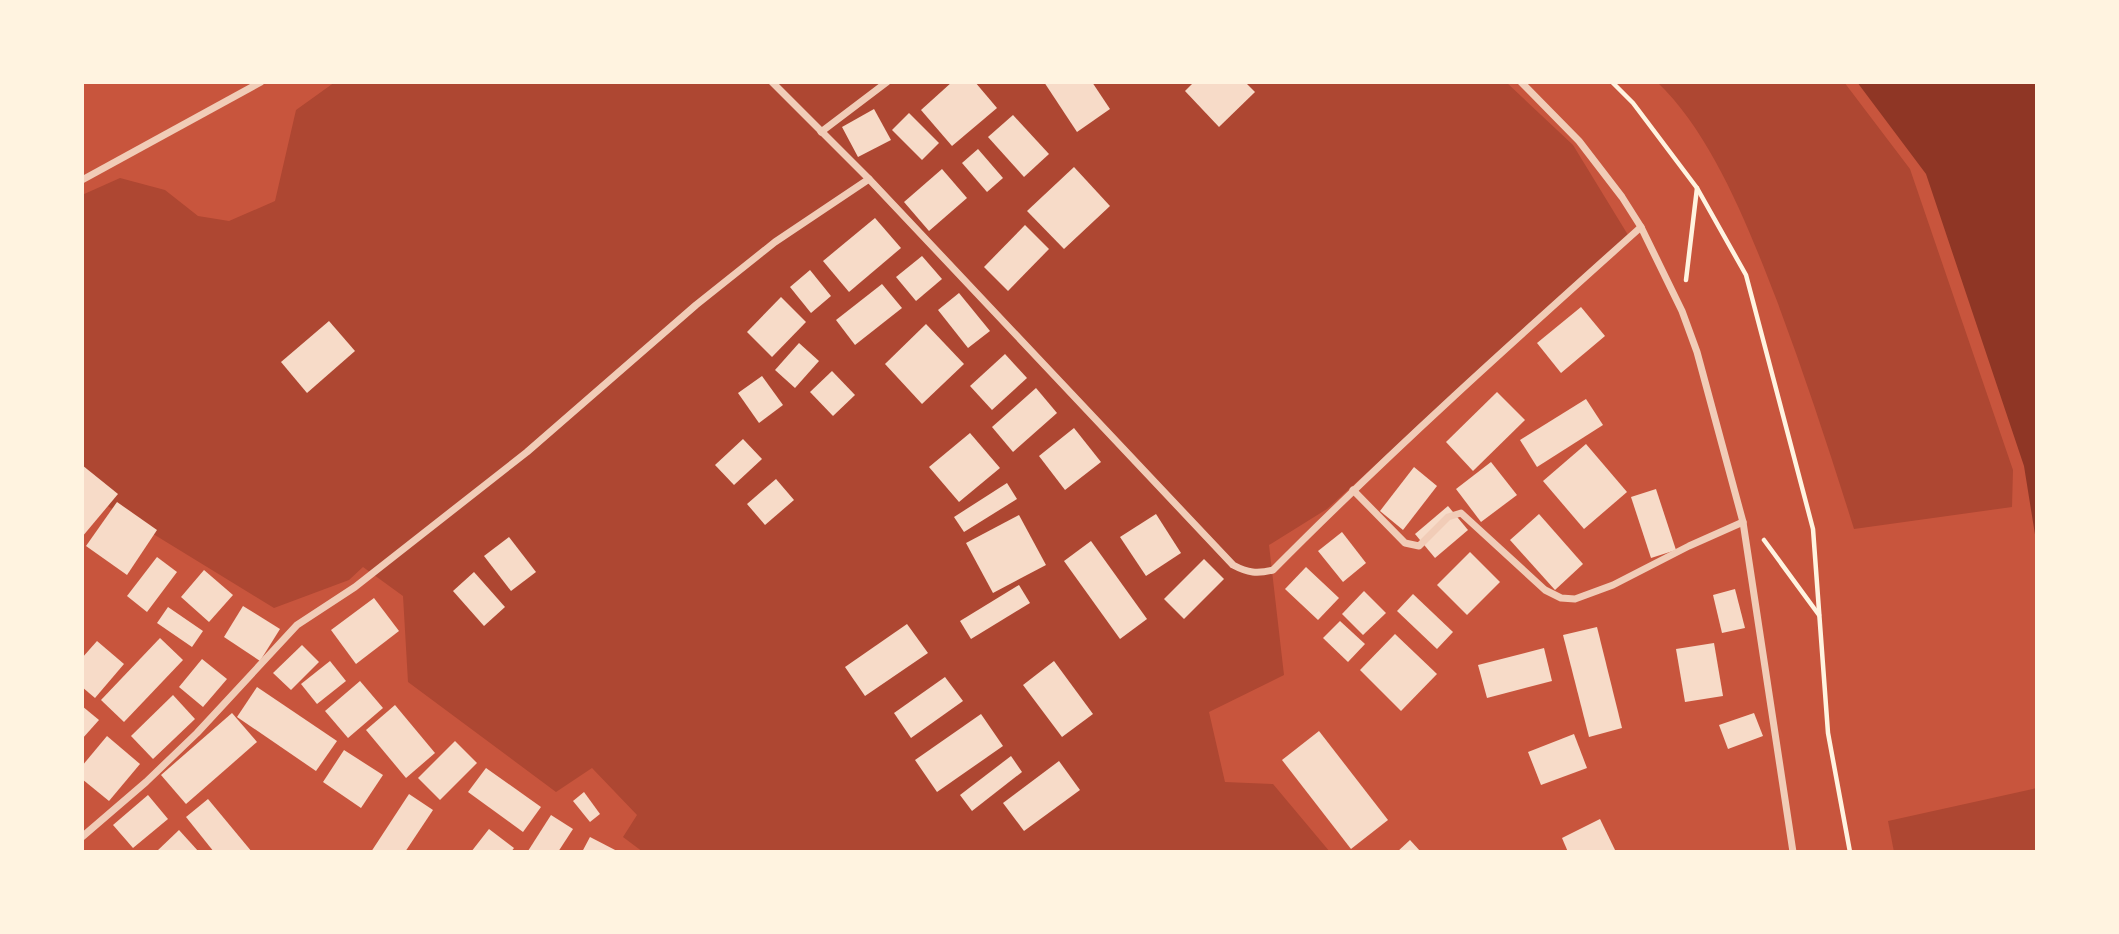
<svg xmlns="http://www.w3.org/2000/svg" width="2119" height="934" font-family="Mulish,sans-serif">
  <rect width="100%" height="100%" fill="#c8553d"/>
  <!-- green -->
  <g fill="#ae4732">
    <path d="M 335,82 L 1506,82 L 1573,145 L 1628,235 L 1327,509 L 1269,545 L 1284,675 L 1209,712 L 1225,782 L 1273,784 L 1330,852 L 643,852 L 623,837 L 637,815 L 592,768 L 556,792 L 408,682 L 403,596 L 363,567 L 349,580 L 274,608 L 101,502 L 82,487 L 82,195 L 120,178 L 165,190 L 198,216 L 229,221 L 275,201 L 296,110 Z"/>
    <path d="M 1657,82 L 1844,82 L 1910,169 L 2013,470 L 2012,507 L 1854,529 C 1830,452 1805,376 1777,301 C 1749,229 1713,135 1657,82 Z"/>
    <path d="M 2037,788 L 2037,852 L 1894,852 L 1888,821 Z"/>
  </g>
  <!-- water -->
  <path fill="#8f3625" d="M 1857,82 L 2037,82 L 2037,547 L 2024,466 L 1926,174 Z"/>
  <!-- building -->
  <g fill="#f7dbc8">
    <path d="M 952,82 L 975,82 L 997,108 L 952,146 L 921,110 Z"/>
    <path d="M 1044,82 L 1092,82 L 1110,109 L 1077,132 Z"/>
    <path d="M 1194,82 L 1245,82 L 1255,92 L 1219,127 L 1185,91 Z"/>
    <path d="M 874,109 L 891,140 L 858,157 L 842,127 Z"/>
    <path d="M 909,113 L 939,143 L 922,160 L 892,130 Z"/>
    <path d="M 1013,115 L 1049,154 L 1024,177 L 988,137 Z"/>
    <path d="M 978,149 L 1003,178 L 987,192 L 962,163 Z"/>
    <path d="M 1074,167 L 1110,206 L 1064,249 L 1027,211 Z"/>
    <path d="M 942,169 L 967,198 L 929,231 L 904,202 Z"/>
    <path d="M 875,218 L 901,248 L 849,292 L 823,261 Z"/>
    <path d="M 1025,225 L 1049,249 L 1008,291 L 984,267 Z"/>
    <path d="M 922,256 L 942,279 L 916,301 L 896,277 Z"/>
    <path d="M 810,270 L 831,296 L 811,313 L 790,287 Z"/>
    <path d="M 882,284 L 902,308 L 855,345 L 836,320 Z"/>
    <path d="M 959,293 L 990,331 L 968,348 L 938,310 Z"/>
    <path d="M 781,297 L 806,322 L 772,357 L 747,332 Z"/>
    <path d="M 1581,307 L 1605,336 L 1561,373 L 1537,343 Z"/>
    <path d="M 329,321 L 355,351 L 307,393 L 281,362 Z"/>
    <path d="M 926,324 L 964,364 L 922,404 L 885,364 Z"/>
    <path d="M 799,343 L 819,361 L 795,388 L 775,370 Z"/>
    <path d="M 1005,354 L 1027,378 L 992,410 L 970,386 Z"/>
    <path d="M 832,371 L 855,395 L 833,416 L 810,392 Z"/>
    <path d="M 762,376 L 783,405 L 759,423 L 738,393 Z"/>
    <path d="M 1036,388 L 1057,413 L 1013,452 L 992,427 Z"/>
    <path d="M 1497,392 L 1525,420 L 1473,471 L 1446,442 Z"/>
    <path d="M 1586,399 L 1603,425 L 1537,467 L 1520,440 Z"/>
    <path d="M 1074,428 L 1101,462 L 1065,490 L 1039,456 Z"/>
    <path d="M 970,433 L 1000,468 L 959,502 L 929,467 Z"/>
    <path d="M 743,439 L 762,459 L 734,485 L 715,465 Z"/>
    <path d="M 1586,444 L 1627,492 L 1584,529 L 1543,481 Z"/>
    <path d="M 1491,462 L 1517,495 L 1481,522 L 1456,489 Z"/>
    <path d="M 82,465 L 118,494 L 82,537 Z"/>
    <path d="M 1414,467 L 1437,486 L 1403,530 L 1380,511 Z"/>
    <path d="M 776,479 L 794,500 L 765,525 L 747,504 Z"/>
    <path d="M 1007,483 L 1017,499 L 964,532 L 954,517 Z"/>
    <path d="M 1656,489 L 1676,550 L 1651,558 L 1631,497 Z"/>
    <path d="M 117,502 L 157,530 L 127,575 L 86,546 Z"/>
    <path d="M 1448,506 L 1468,530 L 1435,558 L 1415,534 Z"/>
    <path d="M 1156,514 L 1181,553 L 1146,576 L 1120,537 Z"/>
    <path d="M 1539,514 L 1583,564 L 1555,590 L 1510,540 Z"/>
    <path d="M 1019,515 L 1046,565 L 993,593 L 966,543 Z"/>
    <path d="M 1342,532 L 1366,563 L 1343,582 L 1318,551 Z"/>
    <path d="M 509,537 L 536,572 L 511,591 L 484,556 Z"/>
    <path d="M 1091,541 L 1147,619 L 1120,639 L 1064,561 Z"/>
    <path d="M 1470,552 L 1500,582 L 1467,615 L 1437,585 Z"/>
    <path d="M 157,557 L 177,572 L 147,612 L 127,596 Z"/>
    <path d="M 1204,559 L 1224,579 L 1184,619 L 1164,599 Z"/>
    <path d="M 1306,567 L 1339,598 L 1318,620 L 1285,589 Z"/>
    <path d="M 204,570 L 233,595 L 209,622 L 181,597 Z"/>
    <path d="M 474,572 L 505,607 L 484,626 L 453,591 Z"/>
    <path d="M 1019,585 L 1030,603 L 971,639 L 960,621 Z"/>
    <path d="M 1735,589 L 1745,628 L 1722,633 L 1713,595 Z"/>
    <path d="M 1364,591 L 1386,613 L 1363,635 L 1342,614 Z"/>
    <path d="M 1413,594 L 1453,632 L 1437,649 L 1397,611 Z"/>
    <path d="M 374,598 L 399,631 L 356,664 L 331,630 Z"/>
    <path d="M 243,606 L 280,629 L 260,661 L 224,637 Z"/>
    <path d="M 168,607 L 203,631 L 192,647 L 157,623 Z"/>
    <path d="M 1340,621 L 1365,644 L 1348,662 L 1323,638 Z"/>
    <path d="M 907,624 L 928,653 L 865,696 L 845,667 Z"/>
    <path d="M 1597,627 L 1622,728 L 1589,737 L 1563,635 Z"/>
    <path d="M 1395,634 L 1437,674 L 1401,711 L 1360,670 Z"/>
    <path d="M 160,638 L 183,660 L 124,722 L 101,700 Z"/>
    <path d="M 97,641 L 124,664 L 95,698 L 82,687 L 82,658 Z"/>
    <path d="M 1714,643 L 1723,696 L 1685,702 L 1676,649 Z"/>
    <path d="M 302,645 L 319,662 L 291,690 L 273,673 Z"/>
    <path d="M 1544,648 L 1552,681 L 1487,698 L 1478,665 Z"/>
    <path d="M 202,659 L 227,679 L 203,707 L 179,687 Z"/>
    <path d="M 330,661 L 346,681 L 317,704 L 301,684 Z"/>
    <path d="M 1054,661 L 1093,714 L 1062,737 L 1023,685 Z"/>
    <path d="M 945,677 L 963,701 L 911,738 L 894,713 Z"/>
    <path d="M 360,681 L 383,708 L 348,738 L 325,711 Z"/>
    <path d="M 257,687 L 337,741 L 316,771 L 237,717 Z"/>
    <path d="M 173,695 L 195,719 L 153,759 L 131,736 Z"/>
    <path d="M 395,705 L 435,753 L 406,778 L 366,730 Z"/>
    <path d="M 82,706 L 99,720 L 82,739 Z"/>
    <path d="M 232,713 L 257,742 L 186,804 L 161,775 Z"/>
    <path d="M 1754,713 L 1763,736 L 1728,749 L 1719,725 Z"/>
    <path d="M 981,714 L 1003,746 L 937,792 L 915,760 Z"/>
    <path d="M 1319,731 L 1388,820 L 1351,849 L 1282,760 Z"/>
    <path d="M 1574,734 L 1587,768 L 1541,785 L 1528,752 Z"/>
    <path d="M 107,736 L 140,764 L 109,801 L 82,779 L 82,766 Z"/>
    <path d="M 455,741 L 477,763 L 440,800 L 418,778 Z"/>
    <path d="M 344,750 L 383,775 L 361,808 L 323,782 Z"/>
    <path d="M 1011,756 L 1022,772 L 972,811 L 960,795 Z"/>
    <path d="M 1059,761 L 1080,790 L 1024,831 L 1003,803 Z"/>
    <path d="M 486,768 L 541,807 L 523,832 L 468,792 Z"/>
    <path d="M 584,792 L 600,814 L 590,822 L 573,801 Z"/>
    <path d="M 409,794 L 433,810 L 405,852 L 371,852 Z"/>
    <path d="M 148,795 L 168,819 L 133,848 L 113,825 Z"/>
    <path d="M 208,799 L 252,852 L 214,852 L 186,817 Z"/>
    <path d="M 551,815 L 573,829 L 558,852 L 529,852 L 528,851 Z"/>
    <path d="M 1600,819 L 1616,852 L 1568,852 L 1562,838 Z"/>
    <path d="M 489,829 L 514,848 L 511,852 L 471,852 Z"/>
    <path d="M 179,830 L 199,852 L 156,852 Z"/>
    <path d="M 590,837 L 619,852 L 582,852 Z"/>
    <path d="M 1410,840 L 1421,852 L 1397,852 Z"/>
  </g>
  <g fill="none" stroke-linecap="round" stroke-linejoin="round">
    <!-- path -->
    <g stroke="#fff3e0" stroke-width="4.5">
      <path d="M 1612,82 L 1633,103 L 1697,188 L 1746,275 L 1813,529 L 1828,733 L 1850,852"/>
      <path d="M 1686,280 L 1697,188"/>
      <path d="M 1764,540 L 1819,615"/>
    </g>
    <!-- minor -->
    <g stroke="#f1ccb7" stroke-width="7">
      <path d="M 772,82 L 869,179 L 1233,565 C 1248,573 1257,574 1273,570 C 1391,451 1516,339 1641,227"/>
      <path d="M 1521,82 L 1579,141 L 1622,197 L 1641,227 L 1682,311 L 1697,352 L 1743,522 L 1793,852"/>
      <path d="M 821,132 L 887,82"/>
      <path d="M 82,180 L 261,82"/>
      <path d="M 1353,490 L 1405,543 L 1419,546 L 1448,517 L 1461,513 L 1545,590 L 1561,598 L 1575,599 L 1613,585 L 1689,546 L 1743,522"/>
      <path d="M 82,837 L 146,782 L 197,733 L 297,625 L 355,587 L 527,452 L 696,305 L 775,242 L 869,179"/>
    </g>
  </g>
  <!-- border -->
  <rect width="2119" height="934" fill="none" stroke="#fff3e0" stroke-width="168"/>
</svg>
